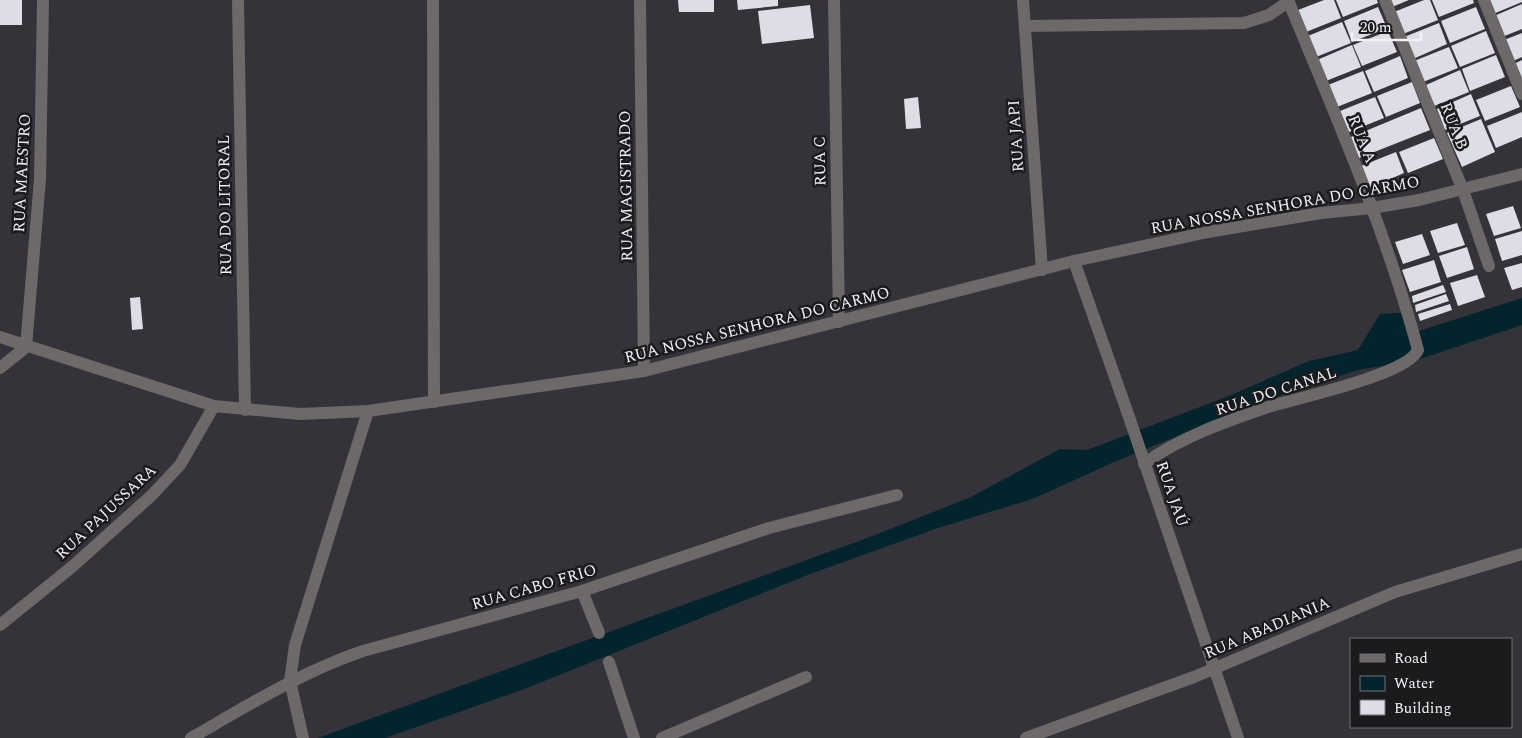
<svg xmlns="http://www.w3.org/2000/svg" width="1522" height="738" font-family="Spectral,serif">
  <rect width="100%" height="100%" fill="#333339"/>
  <!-- water -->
  <path fill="#02242c" d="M 1522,298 L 1522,325 L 1417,360 L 1358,370 L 1267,400 L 1116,461 L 1035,498 L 938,528 L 810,574 L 527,688 L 385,738 L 318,738 L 870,537 L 971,497 L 1060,449 L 1087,450 L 1229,396 L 1309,361 L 1358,350 L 1380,314 L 1401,313 L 1416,332 Z"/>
  <!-- building -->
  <g fill="#dcdde5">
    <rect x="0" y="0" width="22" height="25"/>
    <path d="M 678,0 L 714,0 L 714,12 L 679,12 Z"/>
    <path d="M 737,0 L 778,0 L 778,6 L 738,10 Z"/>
    <path d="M 1324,0 L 1334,0 L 1341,18 L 1306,32 L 1298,10 Z"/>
    <path d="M 1336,0 L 1377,0 L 1378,3 L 1343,17 Z"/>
    <path d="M 1389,0 L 1409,0 L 1392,7 Z"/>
    <path d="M 1424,0 L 1430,0 L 1438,20 L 1403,34 L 1394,12 Z"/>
    <path d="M 1432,0 L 1473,0 L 1474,3 L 1439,17 Z"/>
    <path d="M 1487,0 L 1522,0 L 1522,2 L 1493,14 Z"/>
    <path d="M 1522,4 L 1522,29 L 1502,37 L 1494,16 Z"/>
    <path d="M 810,5 L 814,38 L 762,44 L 758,11 Z"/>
    <path d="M 1378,7 L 1387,28 L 1352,42 L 1344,21 Z"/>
    <path d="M 1476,7 L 1485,29 L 1450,43 L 1441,21 Z"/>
    <path d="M 1342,22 L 1351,43 L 1316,57 L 1308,36 Z"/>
    <path d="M 1439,23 L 1447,44 L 1413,59 L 1404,37 Z"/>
    <path d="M 1388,31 L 1397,52 L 1362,66 L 1353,45 Z"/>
    <path d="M 1486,31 L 1495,53 L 1460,67 L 1451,46 Z"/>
    <path d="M 1522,33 L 1522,57 L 1513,61 L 1504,40 Z"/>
    <path d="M 1352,45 L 1361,67 L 1326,81 L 1317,60 Z"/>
    <path d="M 1449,47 L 1458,68 L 1423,82 L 1414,61 Z"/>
    <path d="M 1496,55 L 1505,77 L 1470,91 L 1462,69 Z"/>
    <path d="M 1400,56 L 1408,78 L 1374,92 L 1365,71 Z"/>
    <path d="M 1522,60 L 1522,84 L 1514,64 Z"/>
    <path d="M 1460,70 L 1469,92 L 1434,106 L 1426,85 Z"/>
    <path d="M 1363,71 L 1372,93 L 1337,107 L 1328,85 Z"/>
    <path d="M 1412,82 L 1420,103 L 1386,117 L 1377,96 Z"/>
    <path d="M 1511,86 L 1520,107 L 1485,121 L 1476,100 Z"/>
    <path d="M 1471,94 L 1480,116 L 1445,130 L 1437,109 Z"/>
    <path d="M 918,97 L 921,128 L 906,129 L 904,99 Z"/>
    <path d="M 1375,97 L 1384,118 L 1349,132 L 1340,111 Z"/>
    <path d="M 1421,108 L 1430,130 L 1359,158 L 1351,137 Z"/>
    <path d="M 1522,112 L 1522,137 L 1496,148 L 1487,126 Z"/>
    <path d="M 1481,119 L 1495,152 L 1462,167 L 1447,133 Z"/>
    <path d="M 1434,138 L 1443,159 L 1408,173 L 1399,152 Z"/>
    <path d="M 1396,152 L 1404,173 L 1370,188 L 1361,166 Z"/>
    <path d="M 1513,206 L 1521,228 L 1494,236 L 1486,214 Z"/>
    <path d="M 1457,223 L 1465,245 L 1438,253 L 1430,231 Z"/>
    <path d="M 1522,231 L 1522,255 L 1502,261 L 1495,239 Z"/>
    <path d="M 1422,234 L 1430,255 L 1403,264 L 1395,242 Z"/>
    <path d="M 1467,247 L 1474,269 L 1447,278 L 1439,256 Z"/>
    <path d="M 1434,260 L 1441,282 L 1410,292 L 1402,270 Z"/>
    <path d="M 1522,263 L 1522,287 L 1512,290 L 1504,268 Z"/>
    <path d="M 1477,275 L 1485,297 L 1458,306 L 1450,283 Z"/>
    <path d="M 1443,285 L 1446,292 L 1413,303 L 1412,296 Z"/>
    <path d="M 1446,294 L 1449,301 L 1416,312 L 1415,305 Z"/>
    <path d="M 140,297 L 143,329 L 132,330 L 130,298 Z"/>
    <path d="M 1450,304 L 1452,310 L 1420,321 L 1418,314 Z"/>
  </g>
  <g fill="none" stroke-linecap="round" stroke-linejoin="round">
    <!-- street -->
    <g stroke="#6d6969" stroke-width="12">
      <path d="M 238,0 L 245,410"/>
      <path d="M 433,0 L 434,402"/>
      <path d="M 640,0 L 644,371"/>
      <path d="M 834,0 L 839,322"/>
      <path d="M 1023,0 L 1042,270"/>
      <path d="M 1385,0 L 1463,190 L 1489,266"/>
      <path d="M 1484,0 L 1522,94"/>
      <path d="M 1025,26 L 1244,23 L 1269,15 L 1289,1"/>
      <path d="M 1074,261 L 1128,414 L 1238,738"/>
      <path d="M 0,337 L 214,406 L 300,414 L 368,411 L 644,371 L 1074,261 L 1208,232 L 1321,213 L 1372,208 L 1419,200 L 1522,174"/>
      <path d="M 0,368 L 26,347 L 40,179 L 43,0"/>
      <path d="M 1144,464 C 1178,438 1227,421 1268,407 C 1297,398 1407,375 1418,350 C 1386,230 1335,114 1288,0"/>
      <path d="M 582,591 L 599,633"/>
      <path d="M 0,625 L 73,566 L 152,495 L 180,465 L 214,406"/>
      <path d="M 609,662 L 634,738"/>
      <path d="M 191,738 C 247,706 301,672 363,651 L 582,591 L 769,528 L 897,495"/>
      <path d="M 303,738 L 290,681 L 295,645 L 368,411"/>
      <path d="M 662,738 L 806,677"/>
      <path d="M 1026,738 L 1194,677 L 1395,592 L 1522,554"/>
    </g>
  </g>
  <g text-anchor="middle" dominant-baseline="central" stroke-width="5" stroke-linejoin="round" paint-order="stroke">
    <!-- street labels -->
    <g font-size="16" fill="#f0f1f5" stroke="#1b1b1e">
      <text transform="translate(1454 126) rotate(68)">RUA B</text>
      <text transform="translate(1016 136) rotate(-94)">RUA JAPI</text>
      <text transform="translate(1362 139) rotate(68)">RUA A</text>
      <text transform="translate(820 161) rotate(-91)">RUA C</text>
      <text transform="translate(22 173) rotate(-87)">RUA MAESTRO</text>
      <text transform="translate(626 186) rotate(-91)">RUA MAGISTRADO</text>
      <text transform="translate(225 205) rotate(-91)">RUA DO LITORAL</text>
      <text transform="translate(1285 205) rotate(-10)">RUA NOSSA SENHORA DO CARMO</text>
      <text transform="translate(757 325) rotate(-14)">RUA NOSSA SENHORA DO CARMO</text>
      <text transform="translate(1276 391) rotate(-18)">RUA DO CANAL</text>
      <text transform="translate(1172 494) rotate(71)">RUA JAÚ</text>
      <text transform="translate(106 512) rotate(-43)">RUA PAJUSSARA</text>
      <text transform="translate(534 587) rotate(-16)">RUA CABO FRIO</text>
      <text transform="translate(1267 628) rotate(-23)">RUA ABADIANIA</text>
    </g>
  </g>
  <!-- legend -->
  <rect x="1350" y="638" width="162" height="90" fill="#1b1b1e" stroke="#707174"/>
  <rect x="1360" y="654" width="25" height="8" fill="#6d6969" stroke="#707174"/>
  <text x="1394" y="663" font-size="15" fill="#f0f1f5">Road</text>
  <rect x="1360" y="676" width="25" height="15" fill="#02242c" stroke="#707174"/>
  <text x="1394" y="688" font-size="15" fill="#f0f1f5">Water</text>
  <rect x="1360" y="700" width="25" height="15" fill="#dcdde5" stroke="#707174"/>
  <text x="1394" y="713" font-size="15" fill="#f0f1f5">Building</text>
  <!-- scale -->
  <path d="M1352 32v8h69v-8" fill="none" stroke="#f0f1f5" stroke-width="2.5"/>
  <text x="1360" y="32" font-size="15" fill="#f0f1f5" stroke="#1b1b1e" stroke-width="4" paint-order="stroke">20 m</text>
</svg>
